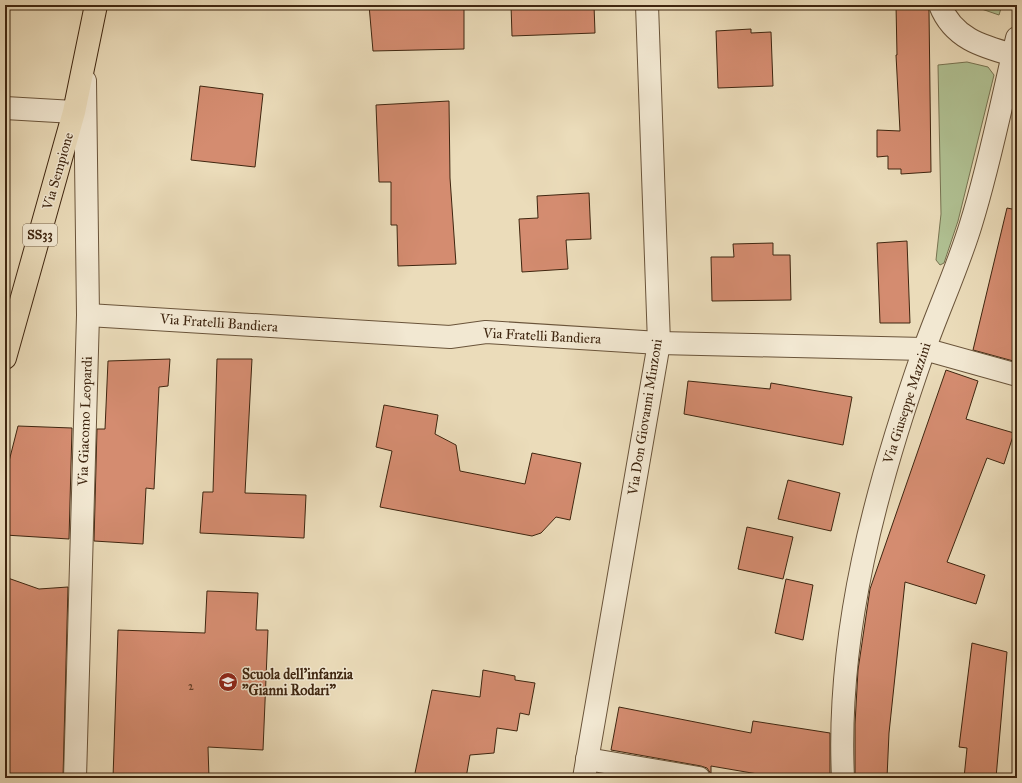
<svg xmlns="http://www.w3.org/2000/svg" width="1022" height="783" font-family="'IM FELL Great Primer',serif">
  <rect width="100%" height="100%" fill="#ebdcba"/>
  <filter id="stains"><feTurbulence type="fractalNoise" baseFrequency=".005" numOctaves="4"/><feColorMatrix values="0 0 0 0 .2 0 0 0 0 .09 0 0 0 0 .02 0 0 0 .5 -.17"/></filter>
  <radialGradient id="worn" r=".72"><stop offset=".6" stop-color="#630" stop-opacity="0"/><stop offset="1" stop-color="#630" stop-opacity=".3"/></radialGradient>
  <!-- green -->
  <g fill="#b1c294" stroke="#787452">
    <path d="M 970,5 L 1002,5 L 999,15 Z"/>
    <path d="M 967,62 L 988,67 L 994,75 L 958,221 L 944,263 L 940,265 L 936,260 L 941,214 L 938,65 Z"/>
  </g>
  <!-- building -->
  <g fill="#d48c70" stroke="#3f2610">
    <path d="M 369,5 L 464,5 L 464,49 L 373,51 Z"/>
    <path d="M 511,5 L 594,5 L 595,33 L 512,36 Z"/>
    <path d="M 896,5 L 928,5 L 929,11 L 931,172 L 901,174 L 901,169 L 888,169 L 888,156 L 877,157 L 877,130 L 900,131 L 896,55 L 897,55 Z"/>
    <path d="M 751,29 L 751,33 L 771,32 L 773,86 L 718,88 L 716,31 Z"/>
    <path d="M 200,86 L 263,94 L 255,167 L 191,160 Z"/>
    <path d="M 449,101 L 450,178 L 456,264 L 398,266 L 397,225 L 391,225 L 391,182 L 379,182 L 376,105 Z"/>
    <path d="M 589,193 L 591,239 L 566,240 L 568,269 L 522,272 L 519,219 L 538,218 L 537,196 Z"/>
    <path d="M 1007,208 L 1017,210 L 1017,362 L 973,350 Z"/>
    <path d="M 907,241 L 910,323 L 880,323 L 877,243 Z"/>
    <path d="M 773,243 L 773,255 L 790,255 L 791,300 L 712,301 L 711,257 L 734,257 L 733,244 Z"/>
    <path d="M 170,359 L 168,386 L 159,387 L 154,489 L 146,488 L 143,544 L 94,541 L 97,429 L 105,429 L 108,361 Z"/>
    <path d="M 217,359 L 252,359 L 245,493 L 306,495 L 304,538 L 200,533 L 203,492 L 213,492 Z"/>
    <path d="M 946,370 L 978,381 L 966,419 L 1014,433 L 1004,464 L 987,458 L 947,562 L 985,575 L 976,604 L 905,582 L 889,733 L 887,778 L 855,778 L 855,724 L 858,670 L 870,589 Z"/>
    <path d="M 688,381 L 770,389 L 771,383 L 852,397 L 843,445 L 684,414 Z"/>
    <path d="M 384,405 L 438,415 L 435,434 L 456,445 L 460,471 L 525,484 L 532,453 L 581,463 L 570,520 L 556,517 L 541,533 L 532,536 L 380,507 L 392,451 L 376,447 Z"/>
    <path d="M 18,426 L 72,428 L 69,539 L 5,535 L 5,477 Z"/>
    <path d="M 788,480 L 840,493 L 831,531 L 778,519 Z"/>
    <path d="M 747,527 L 793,537 L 783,579 L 738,569 Z"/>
    <path d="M 5,577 L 39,589 L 68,587 L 63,778 L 5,778 Z"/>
    <path d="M 786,579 L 813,585 L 803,640 L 775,633 Z"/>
    <path d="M 207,591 L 258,593 L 256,630 L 268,630 L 263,750 L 208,747 L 209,778 L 113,778 L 118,630 L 205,633 Z"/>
    <path d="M 972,643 L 1007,652 L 996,778 L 964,778 L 967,748 L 959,747 Z"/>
    <path d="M 483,670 L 515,676 L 515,680 L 535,683 L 529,715 L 520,713 L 517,731 L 497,728 L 494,753 L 470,755 L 466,778 L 414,778 L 432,690 L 480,697 Z"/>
    <path d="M 619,707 L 751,733 L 753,721 L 830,733 L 830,778 L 781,778 L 711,766 L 711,774 L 707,768 L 701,766 L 611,750 Z"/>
  </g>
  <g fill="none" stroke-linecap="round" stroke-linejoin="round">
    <defs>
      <g id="minor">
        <path d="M 940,5 C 953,38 981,46 1013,55"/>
        <path d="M 5,108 L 74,112"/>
        <path d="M 88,315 L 450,337 L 486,332 L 659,343 L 924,349 L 1017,375"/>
        <path d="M 587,759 L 699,778"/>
        <path d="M 75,778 L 88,315 L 85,81"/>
        <path d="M 584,778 L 659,343 L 647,5"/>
        <path d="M 843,778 C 836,632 876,487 924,350 C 939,308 958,267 971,224 C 990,163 1002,100 1017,38"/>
      </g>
      <path id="major" d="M 5,358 L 74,112 L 96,5"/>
    </defs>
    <!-- minor casing -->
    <use href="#minor" stroke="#6a543a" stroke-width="24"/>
    <!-- major casing -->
    <use href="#major" stroke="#3f2610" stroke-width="24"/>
    <!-- minor -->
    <use href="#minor" stroke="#f2e8d2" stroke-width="22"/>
    <!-- major -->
    <use href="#major" stroke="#ebdcba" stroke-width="22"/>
  </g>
  <!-- icons -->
  <defs>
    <symbol id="school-disc" viewBox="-11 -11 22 22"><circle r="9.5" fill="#8f2418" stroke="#f2e8d2"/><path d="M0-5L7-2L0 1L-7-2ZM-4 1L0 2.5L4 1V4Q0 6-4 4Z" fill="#fff"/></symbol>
  </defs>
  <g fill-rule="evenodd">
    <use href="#school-disc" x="217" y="671" width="22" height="22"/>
  </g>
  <g text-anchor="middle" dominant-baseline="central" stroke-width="3" stroke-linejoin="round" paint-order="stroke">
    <!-- number labels -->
    <g font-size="12" fill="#644028">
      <text x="191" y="686">2</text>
    </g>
    <!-- shield labels -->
    <rect fill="#f2e8d2" stroke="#75604a" stroke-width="1" x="23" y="224" width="34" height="22" rx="3"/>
    <g font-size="13" font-weight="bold" fill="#3f2610">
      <text x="40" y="235">SS33</text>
    </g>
    <!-- street labels -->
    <g font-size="14" fill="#3f2610" stroke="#f2e8d2">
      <text transform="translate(58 171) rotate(-74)">Via Sempione</text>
      <text transform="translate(219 323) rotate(4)">Via Fratelli Bandiera</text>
      <text transform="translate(542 336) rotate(3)">Via Fratelli Bandiera</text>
      <text transform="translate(907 403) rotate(-72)">Via Giuseppe Mazzini</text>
      <text transform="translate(645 417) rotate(-81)">Via Don Giovanni Minzoni</text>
      <text transform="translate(85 421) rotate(-88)">Via Giacomo Leopardi</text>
    </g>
    <!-- poi labels -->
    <g font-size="14" font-weight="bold" fill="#3f2610" stroke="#f2e8d2" text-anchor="start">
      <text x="242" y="674">Scuola dell'infanzia<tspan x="242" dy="16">"Gianni Rodari"</tspan></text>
    </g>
  </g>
  <!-- margin -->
  <rect width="1022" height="783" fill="none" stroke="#ebdcba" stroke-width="20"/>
  <rect x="6" y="6" width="1010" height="771" fill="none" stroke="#3f2610" stroke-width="2"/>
  <rect x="10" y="10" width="1002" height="763" fill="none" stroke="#3f2610"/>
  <rect width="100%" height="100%" filter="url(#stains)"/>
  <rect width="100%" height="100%" fill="url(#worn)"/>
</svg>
